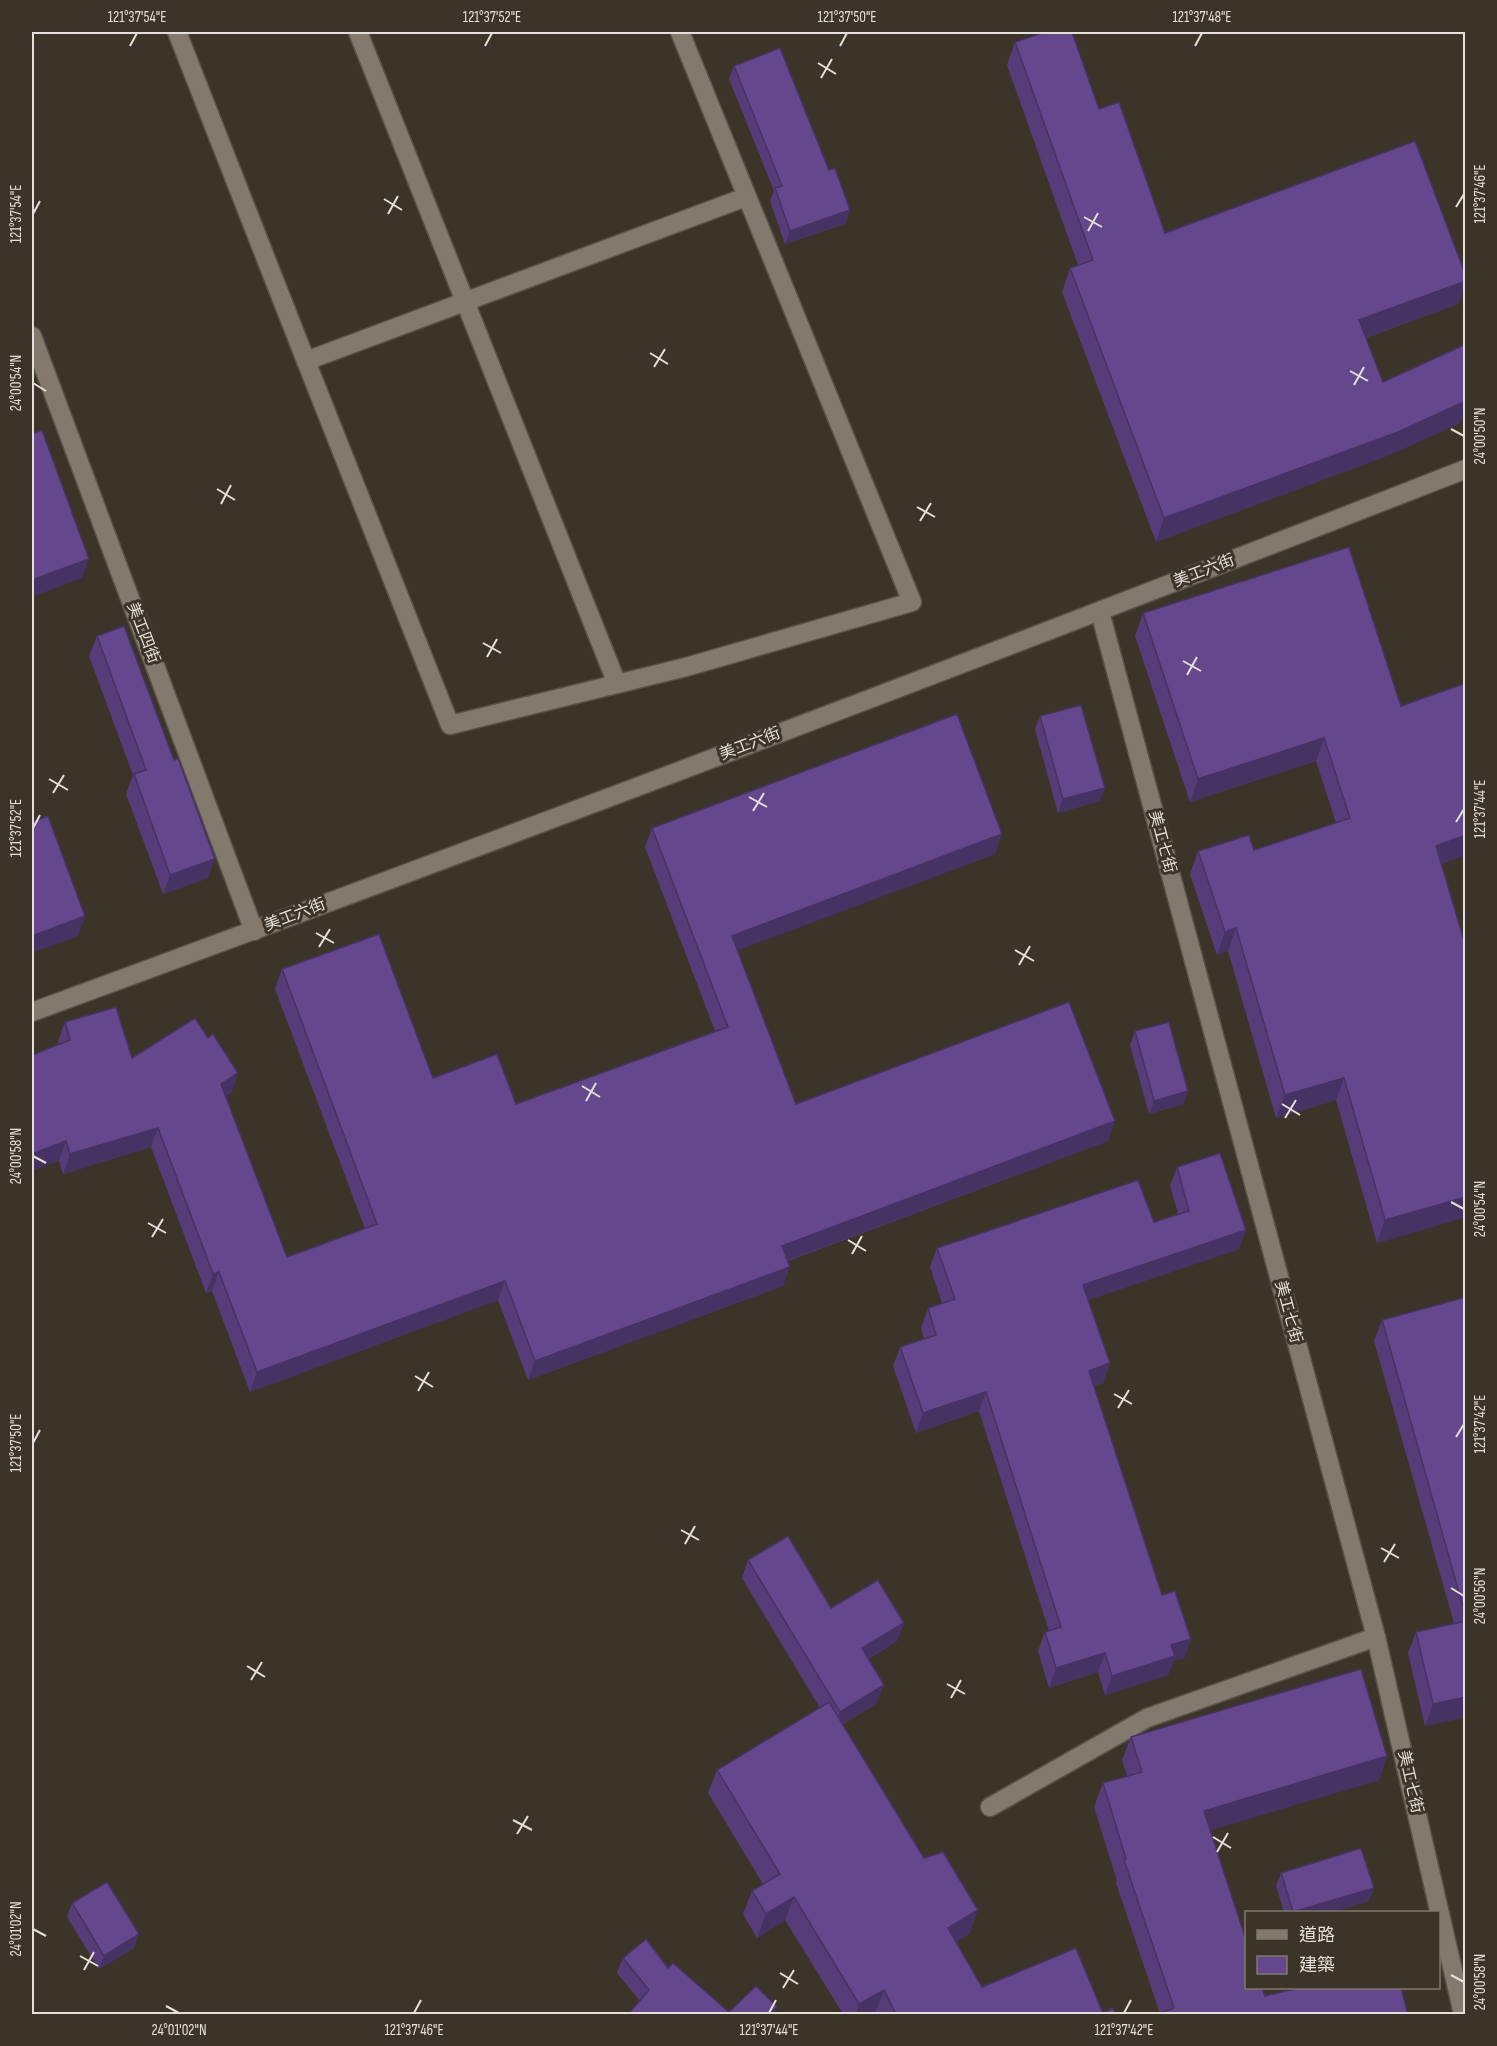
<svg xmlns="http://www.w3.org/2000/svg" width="1497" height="2046" font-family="'Sofia Sans Condensed','Noto Sans TC',sans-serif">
  <rect width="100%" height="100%" fill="#3c3428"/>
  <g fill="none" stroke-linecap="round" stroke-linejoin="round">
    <defs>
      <g id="minor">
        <path d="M 177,32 L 306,361 L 746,197"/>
        <path d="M 358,32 L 617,684"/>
        <path d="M 32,336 L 254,931"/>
        <path d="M 306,361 L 450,725 L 686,667 L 912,602 L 680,32"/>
        <path d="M 1100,612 L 1376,1637 L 1463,2014"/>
        <path d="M 32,1012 C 511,836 990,655 1466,469"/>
        <path d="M 990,1807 L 1147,1718 L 1376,1637"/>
      </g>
    </defs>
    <!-- minor casing -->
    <use href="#minor" stroke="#585249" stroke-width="21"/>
    <!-- minor -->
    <use href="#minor" stroke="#837a6d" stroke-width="18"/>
  </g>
  <!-- wall -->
  <g fill="#563d79">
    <path d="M 1015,42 L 1099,109 L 1165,233 L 1466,276 L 1466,285 L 1458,304 L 1366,338 L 1383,382 L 1466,344 L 1466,415 L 1463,416 L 1460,423 L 1389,455 L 1156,542 L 1062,292 L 1070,268 L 1078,265 L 1007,65 Z"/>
    <path d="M 734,66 L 829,170 L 850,210 L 845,224 L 785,244 L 770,201 L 774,191 L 729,79 Z"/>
    <path d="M 1143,613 L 1401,706 L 1466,683 L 1466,855 L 1441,864 L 1466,947 L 1466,1217 L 1377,1243 L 1336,1100 L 1276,1118 L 1228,951 L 1217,955 L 1190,874 L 1198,851 L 1254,850 L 1336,823 L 1316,761 L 1190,802 L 1135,636 Z"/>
    <path d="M 97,636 L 208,878 L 163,894 L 126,794 L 133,775 L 89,656 Z"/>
    <path d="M 1040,716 L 1100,801 L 1058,813 L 1035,729 Z"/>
    <path d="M 652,828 L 995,854 L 737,950 L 796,1104 L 1108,1141 L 788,1261 L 783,1286 L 528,1380 L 498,1300 L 250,1392 L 212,1291 L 206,1293 L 151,1147 L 63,1174 L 59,1161 L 59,1045 L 58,1041 L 65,1022 L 132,1058 L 208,1038 L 238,1073 L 231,1093 L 226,1096 L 287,1257 L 365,1229 L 275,989 L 282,969 L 433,1078 L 516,1104 L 715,1031 L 645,847 Z"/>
    <path d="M 1135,1031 L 1184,1104 L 1149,1114 L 1130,1045 Z"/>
    <path d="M 1177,1167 L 1246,1230 L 1239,1249 L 1088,1300 L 1110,1363 L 1103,1383 L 1094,1386 L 1162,1595 L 1191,1639 L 1184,1658 L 1173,1661 L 1168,1675 L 1105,1695 L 1098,1672 L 1049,1688 L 1038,1651 L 1045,1632 L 1049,1631 L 979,1411 L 916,1433 L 893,1366 L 900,1347 L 924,1339 L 921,1328 L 928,1308 L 942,1303 L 930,1267 L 937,1248 L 1154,1222 L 1178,1214 L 1170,1186 Z"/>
    <path d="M 1466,1297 L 1466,1717 L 1425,1726 L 1408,1653 L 1416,1632 L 1454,1623 L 1374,1341 L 1382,1320 Z"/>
    <path d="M 748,1560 L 831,1608 L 897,1641 L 868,1659 L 877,1703 L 842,1725 L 970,1933 L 956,1942 L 982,1987 L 1103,2013 L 1116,2014 L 876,2014 L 875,2013 L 873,2014 L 843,2014 L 785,1920 L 757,1938 L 743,1914 L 752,1891 L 763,1884 L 708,1793 L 717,1770 L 820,1708 L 742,1578 Z"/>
    <path d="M 1131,1737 L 1387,1756 L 1379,1780 L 1210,1830 L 1265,1996 L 1160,2014 L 1116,1883 L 1117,1881 L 1094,1807 L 1103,1783 L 1127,1776 L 1122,1760 Z"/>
    <path d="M 1281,1873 L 1369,1901 L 1332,1912 L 1284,1912 L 1276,1886 Z"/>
    <path d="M 72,1903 L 139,1934 L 134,1948 L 99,1969 L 67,1917 Z"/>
    <path d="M 623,1958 L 668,1968 L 729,2012 L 774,2014 L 629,2014 L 630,2012 L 640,2001 L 617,1973 Z"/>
  </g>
  <!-- shaded-wall -->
  <g fill="#463263">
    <path d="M 850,210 L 845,224 L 785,244 L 790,231 Z"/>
    <path d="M 1466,281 L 1466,285 L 1458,304 L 1351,343 L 1359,320 Z"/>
    <path d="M 1466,395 L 1466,415 L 1463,416 L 1460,423 L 1389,455 L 1156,542 L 1164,518 Z"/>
    <path d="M 89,559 L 82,578 L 32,597 L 32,580 Z"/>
    <path d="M 1324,738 L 1316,761 L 1190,802 L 1198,779 Z"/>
    <path d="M 1105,788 L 1100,801 L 1058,813 L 1063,799 Z"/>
    <path d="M 1002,834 L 995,854 L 725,955 L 732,936 Z"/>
    <path d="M 1466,835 L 1466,855 L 1428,869 L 1436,846 Z"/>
    <path d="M 215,859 L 208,878 L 163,894 L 170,875 Z"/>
    <path d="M 85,916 L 78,936 L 32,953 L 32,936 Z"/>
    <path d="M 1236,928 L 1228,951 L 1217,955 L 1225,932 Z"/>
    <path d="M 238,1073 L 231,1093 L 214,1103 L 221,1084 Z"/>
    <path d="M 1344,1078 L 1336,1100 L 1276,1118 L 1285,1095 Z"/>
    <path d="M 1188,1091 L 1184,1104 L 1149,1114 L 1154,1101 Z"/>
    <path d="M 1115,1121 L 1108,1141 L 775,1265 L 782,1246 Z"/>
    <path d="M 158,1128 L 151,1147 L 63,1174 L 70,1154 Z"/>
    <path d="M 66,1141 L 59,1161 L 32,1171 L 32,1154 Z"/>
    <path d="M 1466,1197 L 1466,1217 L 1377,1243 L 1385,1220 Z"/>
    <path d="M 1246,1230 L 1239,1249 L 1076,1304 L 1083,1285 Z"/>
    <path d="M 790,1267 L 783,1286 L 528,1380 L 535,1361 Z"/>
    <path d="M 219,1272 L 212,1291 L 206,1293 L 213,1274 Z"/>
    <path d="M 505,1281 L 498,1300 L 250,1392 L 257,1372 Z"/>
    <path d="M 1110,1363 L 1103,1383 L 1082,1390 L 1089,1371 Z"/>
    <path d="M 986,1392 L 979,1411 L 916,1433 L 923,1413 Z"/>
    <path d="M 904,1623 L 897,1641 L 855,1666 L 862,1648 Z"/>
    <path d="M 1191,1639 L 1184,1658 L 1173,1661 L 1168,1675 L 1105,1695 L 1112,1676 L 1171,1645 Z"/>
    <path d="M 1105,1653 L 1098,1672 L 1049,1688 L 1056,1668 Z"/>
    <path d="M 884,1685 L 877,1703 L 833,1730 L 840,1712 Z"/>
    <path d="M 1466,1697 L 1466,1717 L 1425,1726 L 1433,1704 Z"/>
    <path d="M 1387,1756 L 1379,1780 L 1195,1835 L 1204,1811 Z"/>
    <path d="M 1374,1888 L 1369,1901 L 1332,1912 L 1293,1912 Z"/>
    <path d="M 794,1897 L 785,1920 L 757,1938 L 766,1914 Z"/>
    <path d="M 978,1910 L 970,1933 L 939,1952 L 948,1928 Z"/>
    <path d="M 139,1934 L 134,1948 L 99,1969 L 104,1956 Z"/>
    <path d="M 884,1990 L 875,2013 L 873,2014 L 856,2014 L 859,2004 Z"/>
    <path d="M 777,2007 L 774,2014 L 769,2014 Z"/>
  </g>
  <!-- building -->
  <g fill="#64478d" stroke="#463263" stroke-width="1.5">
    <path d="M 1045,32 L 1072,32 L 1099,109 L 1119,102 L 1165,233 L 1415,141 L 1466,276 L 1466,281 L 1359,320 L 1383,382 L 1466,344 L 1466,401 L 1398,432 L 1164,518 L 1070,268 L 1093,260 L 1015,42 Z"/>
    <path d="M 780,48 L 829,170 L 835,168 L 850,210 L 790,231 L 775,188 L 782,186 L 734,66 Z"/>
    <path d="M 42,430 L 89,559 L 32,580 L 32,434 Z"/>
    <path d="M 1349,547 L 1401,706 L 1466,683 L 1466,835 L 1436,846 L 1466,947 L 1466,1197 L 1385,1220 L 1344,1078 L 1285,1095 L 1236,928 L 1225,932 L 1198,851 L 1249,835 L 1254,850 L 1350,818 L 1324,738 L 1198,779 L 1143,613 Z"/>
    <path d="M 124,626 L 174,760 L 178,758 L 215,859 L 170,875 L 134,774 L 146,770 L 97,636 Z"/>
    <path d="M 1081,705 L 1105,788 L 1063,799 L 1040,716 Z"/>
    <path d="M 957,714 L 1002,834 L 732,936 L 796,1104 L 1069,1002 L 1115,1121 L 782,1246 L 790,1267 L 535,1361 L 505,1281 L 257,1372 L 219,1272 L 213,1274 L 158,1128 L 70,1154 L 66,1141 L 32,1154 L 32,1055 L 70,1040 L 65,1022 L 116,1007 L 132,1058 L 195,1018 L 208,1038 L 213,1034 L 238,1073 L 221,1084 L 287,1257 L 377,1224 L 282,969 L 379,934 L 433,1078 L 497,1054 L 516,1104 L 728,1027 L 652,828 Z"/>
    <path d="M 48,816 L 85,916 L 32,936 L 32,822 Z"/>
    <path d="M 1169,1022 L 1188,1091 L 1154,1101 L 1135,1031 Z"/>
    <path d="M 1220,1153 L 1246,1230 L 1083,1285 L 1110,1363 L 1089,1371 L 1162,1595 L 1175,1591 L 1191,1639 L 1171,1645 L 1175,1656 L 1112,1676 L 1105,1653 L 1056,1668 L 1045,1632 L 1061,1627 L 986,1392 L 923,1413 L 900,1347 L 936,1335 L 928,1308 L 955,1299 L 937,1248 L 1138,1180 L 1154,1222 L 1189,1211 L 1177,1167 Z"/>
    <path d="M 1466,1297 L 1466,1617 L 1382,1320 Z"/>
    <path d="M 788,1536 L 831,1608 L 878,1580 L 904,1623 L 862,1648 L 884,1685 L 840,1712 L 748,1560 Z"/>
    <path d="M 1466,1621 L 1466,1697 L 1433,1704 L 1416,1632 Z"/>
    <path d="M 1361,1669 L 1387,1756 L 1204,1811 L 1246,1940 L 1246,1988 L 1262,1988 L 1265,1996 L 1299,1988 L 1401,1988 L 1408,2014 L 1158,2014 L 1174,2008 L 1124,1860 L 1126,1859 L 1103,1783 L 1142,1772 L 1131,1737 Z"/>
    <path d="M 829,1702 L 924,1858 L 943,1852 L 978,1910 L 948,1928 L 982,1987 L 1076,1948 L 1103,2013 L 1113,2008 L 1116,2014 L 896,2014 L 884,1990 L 859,2004 L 794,1897 L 766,1914 L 752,1891 L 780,1874 L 717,1770 Z"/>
    <path d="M 1361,1848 L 1374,1888 L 1293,1912 L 1281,1873 Z"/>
    <path d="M 107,1882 L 139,1934 L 104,1956 L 72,1903 Z"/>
    <path d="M 646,1939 L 668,1968 L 673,1963 L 729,2012 L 756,1986 L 777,2007 L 769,2014 L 633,2014 L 630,2012 L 649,1990 L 623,1958 Z"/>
  </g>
  <!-- ticks -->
  <path fill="none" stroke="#e4dfd8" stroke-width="2" d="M 130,46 L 137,33M 485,46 L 492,33M 840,46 L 847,33M 1195,46 L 1202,33M 818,63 L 836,74M 821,78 L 832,59M 384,199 L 402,210M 1456,207 L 1464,194M 33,214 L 40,201M 388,214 L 398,196M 1084,217 L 1102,227M 1088,231 L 1098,213M 650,353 L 668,364M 654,367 L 665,349M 1350,371 L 1368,381M 33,383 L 46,391M 1354,385 L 1364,367M 1451,429 L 1464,436M 217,489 L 235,500M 221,504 L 231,485M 917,507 L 935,517M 920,521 L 931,503M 483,643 L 501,653M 487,657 L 497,639M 1183,661 L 1201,671M 1187,675 L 1197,657M 49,779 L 68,790M 53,793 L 64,775M 749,797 L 767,807M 753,811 L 764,793M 1456,822 L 1464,809M 33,828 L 40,815M 316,933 L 334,943M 319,947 L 330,929M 1015,950 L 1034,961M 1019,965 L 1030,946M 582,1086 L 600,1097M 586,1101 L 596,1083M 1282,1104 L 1300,1115M 1285,1118 L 1296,1100M 33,1156 L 46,1163M 1451,1202 L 1464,1209M 148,1223 L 166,1233M 152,1237 L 163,1219M 848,1240 L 866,1251M 852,1254 L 862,1236M 415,1376 L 433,1387M 418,1391 L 429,1372M 1114,1394 L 1132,1404M 1118,1408 L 1129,1390M 1456,1437 L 1464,1424M 33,1443 L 40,1430M 681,1530 L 699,1540M 685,1544 L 695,1526M 1381,1548 L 1399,1558M 1384,1562 L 1395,1544M 1451,1588 L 1464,1596M 247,1666 L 265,1677M 251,1680 L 262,1662M 947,1684 L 965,1694M 951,1698 L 961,1680M 513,1820 L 532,1830M 517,1834 L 528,1816M 1213,1837 L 1231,1848M 1217,1852 L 1228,1833M 33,1929 L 46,1936M 80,1956 L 98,1966M 84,1970 L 94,1952M 780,1973 L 798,1984M 1451,1975 L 1464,1982M 783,1988 L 794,1970M 166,2006 L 179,2013M 414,2013 L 421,2000M 769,2013 L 776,2000M 1124,2013 L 1131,2000"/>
  <g text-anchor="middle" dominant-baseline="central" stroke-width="6" stroke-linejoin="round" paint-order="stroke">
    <!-- street labels -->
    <g font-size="16" fill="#e4dfd8" stroke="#3c3428">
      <text transform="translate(1204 571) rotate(-21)">美工六街</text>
      <text transform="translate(143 633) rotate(69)">美工四街</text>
      <text transform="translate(750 744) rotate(-21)">美工六街</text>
      <text transform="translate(1162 842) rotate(75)">美工七街</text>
      <text transform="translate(295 915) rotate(-21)">美工六街</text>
      <text transform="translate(1288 1312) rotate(75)">美工七街</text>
      <text transform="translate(1410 1782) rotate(77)">美工七街</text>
    </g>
  </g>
  <!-- border -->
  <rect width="1497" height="2046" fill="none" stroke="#3c3428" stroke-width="66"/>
  <!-- legend -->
  <rect x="1245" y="1911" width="195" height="78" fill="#3c3428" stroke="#7f786e" stroke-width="1.5"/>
  <rect x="1257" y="1930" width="30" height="9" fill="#837a6d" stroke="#7f786e" stroke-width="1.5"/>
  <text x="1299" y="1941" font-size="18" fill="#e4dfd8">道路</text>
  <rect x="1257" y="1956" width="30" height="18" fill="#64478d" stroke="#7f786e" stroke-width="1.5"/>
  <text x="1299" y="1971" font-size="18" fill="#e4dfd8">建築</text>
  <rect x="33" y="33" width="1431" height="1980" fill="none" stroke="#e4dfd8" stroke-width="2"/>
  <g font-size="15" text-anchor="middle" fill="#e4dfd8">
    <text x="137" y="22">121°37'54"E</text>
    <text x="492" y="22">121°37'52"E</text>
    <text x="847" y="22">121°37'50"E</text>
    <text x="1202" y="22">121°37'48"E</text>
    <text transform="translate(1480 194) rotate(-90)" y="5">121°37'46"E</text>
    <text transform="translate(16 214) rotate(-90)" y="5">121°37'54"E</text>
    <text transform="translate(16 383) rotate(-90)" y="5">24°00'54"N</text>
    <text transform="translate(1480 436) rotate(-90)" y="5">24°00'50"N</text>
    <text transform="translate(1480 809) rotate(-90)" y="5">121°37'44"E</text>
    <text transform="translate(16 828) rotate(-90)" y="5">121°37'52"E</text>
    <text transform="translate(16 1156) rotate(-90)" y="5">24°00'58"N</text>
    <text transform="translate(1480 1209) rotate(-90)" y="5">24°00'54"N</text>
    <text transform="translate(1480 1424) rotate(-90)" y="5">121°37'42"E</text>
    <text transform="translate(16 1443) rotate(-90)" y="5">121°37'50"E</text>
    <text transform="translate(1480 1596) rotate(-90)" y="5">24°00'56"N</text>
    <text transform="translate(16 1929) rotate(-90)" y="5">24°01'02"N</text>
    <text transform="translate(1480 1982) rotate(-90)" y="5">24°00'58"N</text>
    <text x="179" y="2035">24°01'02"N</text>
    <text x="414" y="2035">121°37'46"E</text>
    <text x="769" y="2035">121°37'44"E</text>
    <text x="1124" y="2035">121°37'42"E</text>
  </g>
</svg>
